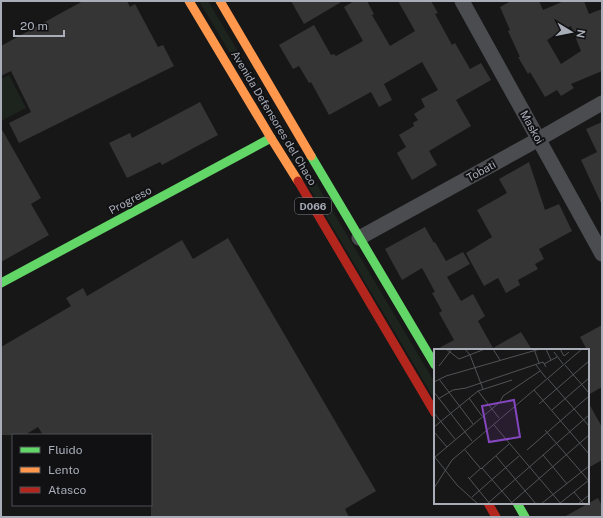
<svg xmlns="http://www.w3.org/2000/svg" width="603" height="518" font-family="'Public Sans',sans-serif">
  <rect width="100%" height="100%" fill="#171717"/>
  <!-- green -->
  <g fill="#1d241e">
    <path d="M 199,1 L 208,1 L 285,130 L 278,134 Z"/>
    <path d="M 9,75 L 26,108 L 1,121 L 1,79 Z"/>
    <path d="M 285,131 L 435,383 L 435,400 L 278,135 Z"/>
  </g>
  <!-- building -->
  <g fill="#353536" fill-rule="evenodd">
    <path d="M 83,1 L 127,1 L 130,7 L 135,4 L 158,47 L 163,45 L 174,66 L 19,143 L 9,123 L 31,112 L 11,71 L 1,76 L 1,46 Z"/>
    <path d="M 291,1 L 343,1 L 304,24 Z"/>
    <path d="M 354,1 L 367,1 L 374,14 L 372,15 L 390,46 L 415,31 L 398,1 L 431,1 L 438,13 L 435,14 L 452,45 L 455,43 L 470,69 L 481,63 L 491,80 L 456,100 L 471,126 L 429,151 L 437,165 L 412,180 L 397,153 L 406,147 L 399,135 L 414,126 L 413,123 L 418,120 L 414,114 L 425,107 L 421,99 L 438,90 L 422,62 L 384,84 L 392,100 L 379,107 L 371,92 L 329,115 L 311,82 L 309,83 L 299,66 L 293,69 L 279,45 L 314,25 L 331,55 L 334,54 L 336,56 L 363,41 L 344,7 Z"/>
    <path d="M 511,1 L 539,1 L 543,10 L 564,1 L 584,1 L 589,14 L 602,9 L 602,71 L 571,84 L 574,88 L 561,96 L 557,90 L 545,97 L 530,72 L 528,74 L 518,57 L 520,57 L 508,31 L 510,30 L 500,7 ZM 571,26 L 581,51 L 561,64 L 547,40 Z"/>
    <path d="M 200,102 L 218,135 L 162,165 L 160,162 L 127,178 L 109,143 L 130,133 L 132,138 Z"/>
    <path d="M 602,122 L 602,205 L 581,160 L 597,152 L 586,129 Z"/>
    <path d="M 1,128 L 41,198 L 31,204 L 49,235 L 1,262 Z"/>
    <path d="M 529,162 L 545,210 L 559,204 L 572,231 L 539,249 L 544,259 L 535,264 L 538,269 L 518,280 L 520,285 L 506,293 L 498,278 L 484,286 L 466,253 L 492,237 L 477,210 L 507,193 L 499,179 Z"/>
    <path d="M 425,227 L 434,243 L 435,242 L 446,261 L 463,252 L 470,264 L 447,277 L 461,301 L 473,294 L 485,316 L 478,321 L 493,348 L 521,332 L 532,350 L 441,350 L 439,348 L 454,340 L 439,313 L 442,311 L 432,293 L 435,292 L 422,268 L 402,280 L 385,249 Z"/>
    <path d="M 228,238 L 376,491 L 345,509 L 349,517 L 151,517 L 151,435 L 43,435 L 38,427 L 25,435 L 1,435 L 1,347 L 71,306 L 66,298 L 83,288 L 87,296 L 182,240 L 193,259 Z"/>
    <path d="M 602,325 L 602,387 L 588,395 L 588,350 L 587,350 L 580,337 Z"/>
    <path d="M 588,402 L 602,427 L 602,460 L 588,468 Z"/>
    <path d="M 598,498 L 602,506 L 602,517 L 564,517 Z"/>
  </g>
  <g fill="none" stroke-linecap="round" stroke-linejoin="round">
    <!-- street -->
    <g stroke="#4b4c50" stroke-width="15">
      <path d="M 462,1 L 602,254"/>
      <path d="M 359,238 L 539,139 L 602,103"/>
    </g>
    <!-- fast -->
    <g stroke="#63d668" stroke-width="9">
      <path d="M 311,156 L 435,365"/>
      <path d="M 1,283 L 271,138"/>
      <path d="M 517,503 L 525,517"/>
    </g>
    <!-- slow -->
    <g stroke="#ff974d" stroke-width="9">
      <path d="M 189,1 L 271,138 L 298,181"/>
      <path d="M 220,1 L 311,156"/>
    </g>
    <!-- jam -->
    <g stroke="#b3261e" stroke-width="9">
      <path d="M 298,181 L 435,413"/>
      <path d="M 488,503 L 496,517"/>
    </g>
  </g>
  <g text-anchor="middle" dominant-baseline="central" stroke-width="4" stroke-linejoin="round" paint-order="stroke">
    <!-- shield labels -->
    <rect fill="#111113" stroke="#7b7e86" stroke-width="1" x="295" y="198" width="36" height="16" rx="3"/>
    <g font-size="10" font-weight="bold" fill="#a8adb8">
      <text x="313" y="206">D066</text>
    </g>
    <!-- street labels -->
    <g font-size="11" fill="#a8adb8" stroke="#111113">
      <text transform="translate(274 118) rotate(59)">Avenida Defensores del Chaco</text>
      <text transform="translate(532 127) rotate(61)">Maskoi</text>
      <text transform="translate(481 171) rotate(-29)">Tobati</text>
      <text transform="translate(130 200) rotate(-28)">Progreso</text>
    </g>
  </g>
  <!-- overview -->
  <g transform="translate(434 349)">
    <rect width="155" height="155" fill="#171717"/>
    <path fill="none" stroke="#515357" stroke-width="1" d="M 12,0 L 25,10 L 51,0M 31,0 L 36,6 L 49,40M 59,0 L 66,11M 100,0 L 105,14M 112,0 L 117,11M 126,0 L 130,7 L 135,3M 120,3 L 129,15M 110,15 L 123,8M 102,16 L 112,29M 131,16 L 155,44M 5,17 L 18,0M 5,30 L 39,75M 114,30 L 155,77M 0,33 L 12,27 L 106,0M 100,41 L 155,105M 44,42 L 65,69M 0,43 L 38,92M 35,49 L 48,67M 4,50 L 19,41 L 32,39 L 109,13 L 112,18M 105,55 L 155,12M 118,61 L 155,29M 0,64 L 21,90M 60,76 L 127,155M 0,78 L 44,42 L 78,31M 111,81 L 155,132M 0,83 L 13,98M 31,101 L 47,120M 93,101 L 155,47M 109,106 L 133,135M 0,107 L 23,136 L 44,155M 62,107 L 102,155M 1,108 L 66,53 L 69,47 L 106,22M 48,119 L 79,155M 47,120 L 75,95M 34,128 L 56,155M 35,130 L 47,119M 0,139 L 18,111 L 148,0M 140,143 L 150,155M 38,148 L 85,107M 53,155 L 155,66M 76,155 L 155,86M 107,155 L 155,117M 125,155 L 155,131M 144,155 L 155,146"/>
    <path fill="#8446be" fill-opacity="0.15" stroke="#8446be" stroke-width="2" d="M 80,51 L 86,88 L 55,93 L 48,57 Z"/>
    <rect width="155" height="155" fill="none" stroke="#a8adb8" stroke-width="2"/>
  </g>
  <!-- border -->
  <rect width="603" height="518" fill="none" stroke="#a8adb8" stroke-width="4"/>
  <!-- legend -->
  <rect x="12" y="434" width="140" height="72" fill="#111113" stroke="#4d4f55"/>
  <rect x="20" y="447" width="20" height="6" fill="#63d668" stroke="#4d4f55"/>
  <text x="48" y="454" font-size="12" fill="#a8adb8">Fluido</text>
  <rect x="20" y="467" width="20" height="6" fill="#ff974d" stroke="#4d4f55"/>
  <text x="48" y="474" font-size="12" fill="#a8adb8">Lento</text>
  <rect x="20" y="487" width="20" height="6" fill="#b3261e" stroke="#4d4f55"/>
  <text x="48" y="494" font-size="12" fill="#a8adb8">Atasco</text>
  <!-- north arrow -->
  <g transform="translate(571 32) rotate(100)" stroke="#111113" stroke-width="3" paint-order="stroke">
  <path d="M0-3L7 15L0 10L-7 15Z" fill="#a8adb8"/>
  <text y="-6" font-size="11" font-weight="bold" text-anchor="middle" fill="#a8adb8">N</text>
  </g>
  <!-- scale -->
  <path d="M14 30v6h50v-6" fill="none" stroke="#a8adb8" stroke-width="2"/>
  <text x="20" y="30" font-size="12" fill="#a8adb8" stroke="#111113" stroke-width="3" paint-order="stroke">20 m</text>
</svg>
